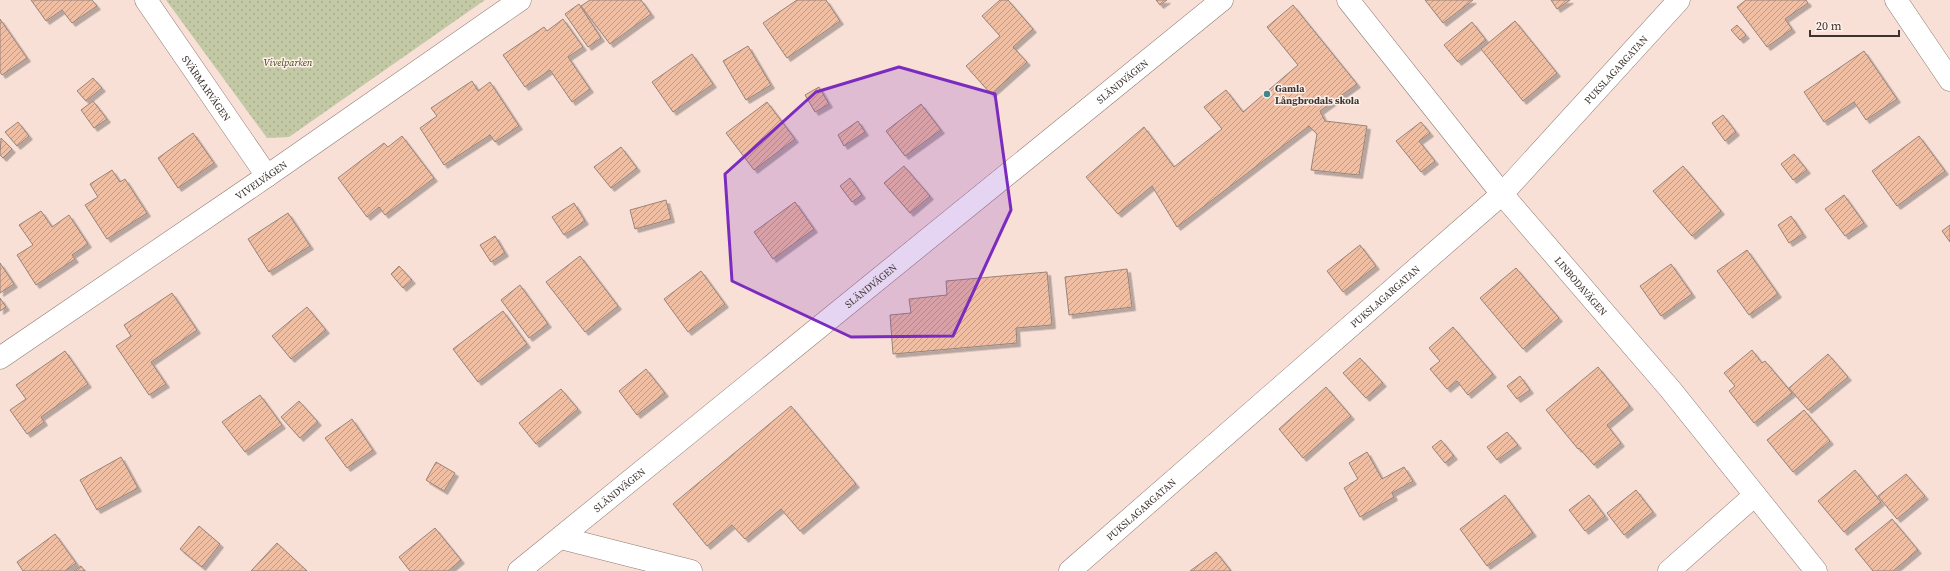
<svg xmlns="http://www.w3.org/2000/svg" width="1950" height="571" font-family="'Source Serif 4',serif">
  <defs>
    <pattern id="grass-dots" width="8" height="8" patternUnits="userSpaceOnUse"><rect width="8" height="8" fill="#c3c9a4"/><path d="M2 2h.1M6 6h.1" fill="none" stroke="#a8ad8e" stroke-width="1.8" stroke-linecap="round"/></pattern>
    <pattern id="building-hatch" width="6" height="6" patternUnits="userSpaceOnUse"><rect width="6" height="6" fill="#efbea3"/><path d="M-1 1l2-2M0 6l6-6M5 7l2-2" fill="none" stroke="#c39b85"/></pattern>
    <filter id="shadow"><feDropShadow dx="3.5" dy="3.5" stdDeviation="0" flood-color="#0004"/></filter>
  </defs>
  <rect width="100%" height="100%" fill="#f8e0d7"/>
  <!-- grass -->
  <path fill="url(#grass-dots)" d="M 166,0 L 485,0 L 289,137 L 267,138 Z"/>
  <!-- building -->
  <g fill="url(#building-hatch)" stroke="#98847a" filter="url(#shadow)">
    <path d="M 31,0 L 92,0 L 97,6 L 72,23 L 62,10 L 46,21 Z"/>
    <path d="M 590,0 L 641,0 L 651,14 L 610,44 L 581,6 Z"/>
    <path d="M 797,0 L 826,0 L 840,21 L 787,58 L 763,23 Z"/>
    <path d="M 1000,0 L 1008,0 L 1033,29 L 1013,47 L 1027,62 L 991,94 L 966,66 L 1000,36 L 982,16 Z"/>
    <path d="M 1156,0 L 1167,0 L 1160,5 Z"/>
    <path d="M 1425,0 L 1473,0 L 1443,23 Z"/>
    <path d="M 1551,0 L 1570,0 L 1557,9 Z"/>
    <path d="M 1746,0 L 1806,0 L 1808,3 L 1785,19 L 1792,29 L 1767,47 L 1737,7 Z"/>
    <path d="M 579,4 L 601,38 L 588,47 L 565,14 Z"/>
    <path d="M 1293,5 L 1357,84 L 1320,111 L 1325,121 L 1367,126 L 1359,175 L 1311,170 L 1317,134 L 1309,126 L 1177,227 L 1152,186 L 1118,214 L 1086,177 L 1144,127 L 1174,167 L 1222,129 L 1204,107 L 1226,90 L 1243,112 L 1298,65 L 1267,27 Z"/>
    <path d="M 0,19 L 27,58 L 2,75 L 0,72 Z"/>
    <path d="M 563,19 L 583,47 L 568,57 L 590,89 L 572,102 L 550,70 L 525,87 L 503,55 L 544,27 L 547,31 Z"/>
    <path d="M 1515,21 L 1557,73 L 1523,101 L 1481,49 Z"/>
    <path d="M 1472,22 L 1486,40 L 1458,62 L 1444,45 Z"/>
    <path d="M 1737,25 L 1746,35 L 1740,40 L 1731,30 Z"/>
    <path d="M 748,46 L 771,85 L 746,100 L 723,61 Z"/>
    <path d="M 1864,51 L 1897,99 L 1866,120 L 1854,102 L 1824,122 L 1804,92 Z"/>
    <path d="M 692,54 L 713,84 L 673,112 L 652,82 Z"/>
    <path d="M 93,78 L 102,88 L 86,101 L 77,91 Z"/>
    <path d="M 472,81 L 478,91 L 490,82 L 519,126 L 495,142 L 490,135 L 444,165 L 420,128 L 437,116 L 431,108 Z"/>
    <path d="M 819,87 L 829,104 L 815,112 L 805,95 Z"/>
    <path d="M 93,101 L 107,119 L 94,128 L 81,110 Z"/>
    <path d="M 767,102 L 795,139 L 754,170 L 726,133 Z"/>
    <path d="M 921,104 L 941,130 L 905,156 L 886,131 Z"/>
    <path d="M 1723,115 L 1736,132 L 1725,141 L 1712,123 Z"/>
    <path d="M 858,121 L 865,132 L 844,146 L 838,135 Z"/>
    <path d="M 18,122 L 29,136 L 17,146 L 5,132 Z"/>
    <path d="M 1421,122 L 1430,133 L 1419,141 L 1435,161 L 1421,172 L 1396,141 Z"/>
    <path d="M 193,133 L 214,163 L 178,188 L 158,158 Z"/>
    <path d="M 402,136 L 434,178 L 385,215 L 379,207 L 367,217 L 338,178 L 384,143 L 388,147 Z"/>
    <path d="M 1919,136 L 1945,171 L 1897,206 L 1872,171 Z"/>
    <path d="M 1,138 L 12,149 L 3,158 L 0,155 Z"/>
    <path d="M 621,147 L 637,168 L 611,188 L 594,167 Z"/>
    <path d="M 1794,154 L 1807,170 L 1793,180 L 1781,164 Z"/>
    <path d="M 904,166 L 930,196 L 910,213 L 884,183 Z"/>
    <path d="M 1683,166 L 1721,211 L 1692,236 L 1653,191 Z"/>
    <path d="M 112,170 L 120,182 L 125,179 L 147,213 L 107,239 L 85,205 L 98,197 L 90,184 Z"/>
    <path d="M 850,178 L 862,195 L 852,202 L 840,186 Z"/>
    <path d="M 1844,195 L 1864,223 L 1845,236 L 1825,209 Z"/>
    <path d="M 666,200 L 671,219 L 635,229 L 630,210 Z"/>
    <path d="M 795,202 L 814,229 L 773,259 L 754,232 Z"/>
    <path d="M 574,203 L 585,221 L 564,235 L 552,217 Z"/>
    <path d="M 41,211 L 52,227 L 69,215 L 88,244 L 72,255 L 75,259 L 36,285 L 17,255 L 33,245 L 19,225 Z"/>
    <path d="M 288,213 L 310,246 L 269,272 L 248,239 Z"/>
    <path d="M 1791,216 L 1803,234 L 1789,243 L 1778,225 Z"/>
    <path d="M 1950,225 L 1950,242 L 1942,231 Z"/>
    <path d="M 495,236 L 505,253 L 491,262 L 480,245 Z"/>
    <path d="M 1360,245 L 1376,266 L 1343,292 L 1327,271 Z"/>
    <path d="M 1747,250 L 1778,294 L 1749,315 L 1717,271 Z"/>
    <path d="M 580,256 L 618,306 L 585,332 L 546,282 Z"/>
    <path d="M 0,263 L 14,284 L 0,293 Z"/>
    <path d="M 1671,264 L 1692,294 L 1661,316 L 1640,286 Z"/>
    <path d="M 399,266 L 412,280 L 403,288 L 391,274 Z"/>
    <path d="M 1516,268 L 1559,318 L 1523,349 L 1480,298 Z"/>
    <path d="M 1127,269 L 1132,307 L 1069,315 L 1065,277 Z"/>
    <path d="M 701,271 L 725,304 L 688,332 L 664,299 Z"/>
    <path d="M 1047,272 L 1052,325 L 1016,328 L 1017,343 L 893,354 L 890,315 L 911,313 L 909,299 L 947,295 L 946,281 Z"/>
    <path d="M 520,285 L 548,324 L 529,338 L 501,300 Z"/>
    <path d="M 172,293 L 197,330 L 151,362 L 166,384 L 149,395 L 116,346 L 131,336 L 124,325 Z"/>
    <path d="M 0,298 L 6,307 L 0,311 Z"/>
    <path d="M 307,307 L 326,330 L 291,359 L 272,336 Z"/>
    <path d="M 503,311 L 527,344 L 478,382 L 453,349 Z"/>
    <path d="M 1453,327 L 1493,374 L 1468,395 L 1457,381 L 1447,389 L 1430,369 L 1440,361 L 1429,348 Z"/>
    <path d="M 1752,350 L 1762,363 L 1765,361 L 1792,393 L 1754,423 L 1729,391 L 1735,386 L 1724,373 Z"/>
    <path d="M 65,351 L 88,384 L 41,417 L 44,422 L 27,434 L 10,410 L 26,399 L 16,385 Z"/>
    <path d="M 1828,354 L 1848,377 L 1808,410 L 1789,388 Z"/>
    <path d="M 1360,358 L 1383,383 L 1366,398 L 1343,373 Z"/>
    <path d="M 1598,367 L 1630,406 L 1607,425 L 1621,443 L 1594,465 L 1579,448 L 1578,449 L 1546,410 Z"/>
    <path d="M 646,369 L 665,393 L 637,415 L 619,391 Z"/>
    <path d="M 1520,376 L 1530,390 L 1517,399 L 1507,386 Z"/>
    <path d="M 1326,387 L 1351,416 L 1303,458 L 1279,429 Z"/>
    <path d="M 561,389 L 578,409 L 536,444 L 519,423 Z"/>
    <path d="M 260,395 L 282,425 L 245,452 L 222,422 Z"/>
    <path d="M 299,401 L 318,422 L 300,438 L 281,417 Z"/>
    <path d="M 791,406 L 856,484 L 800,531 L 781,509 L 745,539 L 732,525 L 707,546 L 673,504 Z"/>
    <path d="M 1804,410 L 1830,441 L 1793,472 L 1767,440 Z"/>
    <path d="M 352,419 L 373,450 L 347,468 L 325,438 Z"/>
    <path d="M 1507,432 L 1518,445 L 1497,460 L 1487,447 Z"/>
    <path d="M 1441,440 L 1454,456 L 1445,463 L 1432,447 Z"/>
    <path d="M 1367,452 L 1382,479 L 1404,467 L 1413,481 L 1392,493 L 1394,497 L 1360,517 L 1344,488 L 1358,479 L 1349,463 Z"/>
    <path d="M 121,457 L 138,488 L 97,510 L 80,480 Z"/>
    <path d="M 436,462 L 455,473 L 444,491 L 426,480 Z"/>
    <path d="M 1855,470 L 1881,502 L 1844,532 L 1818,501 Z"/>
    <path d="M 1906,474 L 1925,496 L 1897,519 L 1878,496 Z"/>
    <path d="M 1636,490 L 1653,512 L 1624,535 L 1607,513 Z"/>
    <path d="M 1505,495 L 1533,533 L 1487,566 L 1460,529 Z"/>
    <path d="M 1589,495 L 1605,516 L 1585,531 L 1569,510 Z"/>
    <path d="M 1892,519 L 1918,550 L 1893,571 L 1873,571 L 1855,549 Z"/>
    <path d="M 199,526 L 220,544 L 202,567 L 180,549 Z"/>
    <path d="M 435,528 L 461,560 L 448,571 L 410,571 L 399,557 Z"/>
    <path d="M 55,534 L 76,563 L 65,571 L 23,571 L 17,562 Z"/>
    <path d="M 277,543 L 307,571 L 251,571 Z"/>
    <path d="M 1216,552 L 1231,571 L 1190,571 Z"/>
    <path d="M 81,566 L 85,571 L 74,571 Z"/>
  </g>
  <g fill="none" stroke-linecap="round" stroke-linejoin="round">
    <defs>
      <g id="street">
        <path id="s1" d="M 146,0 L 267,176"/>
        <path id="s2" d="M 1348,0 L 1502,194 L 1670,389 L 1816,571"/>
        <path d="M 1896,0 L 1950,80"/>
        <path id="s3" d="M 0,358 L 267,176 L 520,0"/>
        <path d="M 561,538 L 691,571"/>
        <path id="s4" d="M 519,571 L 1222,0"/>
        <path id="s5" d="M 1070,571 L 1502,194 L 1679,0"/>
        <path d="M 1669,571 L 1755,495"/>
      </g>
    </defs>
    <!-- street casing -->
    <use href="#street" stroke="#8f7a71" stroke-width="23"/>
    <!-- street -->
    <use href="#street" stroke="#fff" stroke-width="22"/>
  </g>
  <!-- marked area -->
  <path fill="#7b2cbf" fill-opacity="0.2" stroke="#7b2cbf" stroke-width="3" stroke-linejoin="round" d="M 899,67 L 995,94 L 1011,210 L 953,336 L 851,337 L 732,281 L 725,174 L 816,92 Z"/>
  <!-- markers -->
  <circle fill="#3f8789" stroke="#fef0ea" stroke-width="1.5" cx="1267" cy="94" r="4"/>
  <g text-anchor="middle" dominant-baseline="central" stroke-width="3" stroke-linejoin="round" paint-order="stroke">
    <!-- park labels -->
    <g font-size="10" font-style="italic" fill="#434910" stroke="#fef0ea">
      <text x="288" y="62">Vivelparken</text>
    </g>
    <!-- street labels -->
    <g font-size="10" fill="#3c332f" stroke="#fef0ea">
      <text stroke="none"><textPath href="#s5" startOffset="742">PUKSLAGARGATAN</textPath></text>
      <text stroke="none"><textPath href="#s4" startOffset="777">SLÄNDVÄGEN</textPath></text>
      <text stroke="none"><textPath href="#s1" startOffset="107">SVÄRMARVÄGEN</textPath></text>
      <text stroke="none"><textPath href="#s3" startOffset="316">VIVELVÄGEN</textPath></text>
      <text stroke="none"><textPath href="#s4" startOffset="453">SLÄNDVÄGEN</textPath></text>
      <text stroke="none"><textPath href="#s2" startOffset="369">LINBODAVÄGEN</textPath></text>
      <text stroke="none"><textPath href="#s5" startOffset="418">PUKSLAGARGATAN</textPath></text>
      <text stroke="none"><textPath href="#s4" startOffset="129">SLÄNDVÄGEN</textPath></text>
      <text stroke="none"><textPath href="#s5" startOffset="94">PUKSLAGARGATAN</textPath></text>
    </g>
    <!-- poi labels -->
    <g font-size="10" font-weight="bold" fill="#3c332f" stroke="#fef0ea" text-anchor="start">
      <text x="1275" y="88">Gamla<tspan x="1275" dy="12">Långbrodals skola</tspan></text>
    </g>
  </g>
  <!-- scale -->
  <path d="M1810 30v6h89v-6" fill="none" stroke="#3c332f" stroke-width="2"/>
  <text x="1816" y="30" font-size="12" fill="#3c332f" stroke="#fef0ea" stroke-width="3" paint-order="stroke">20 m</text>
</svg>
